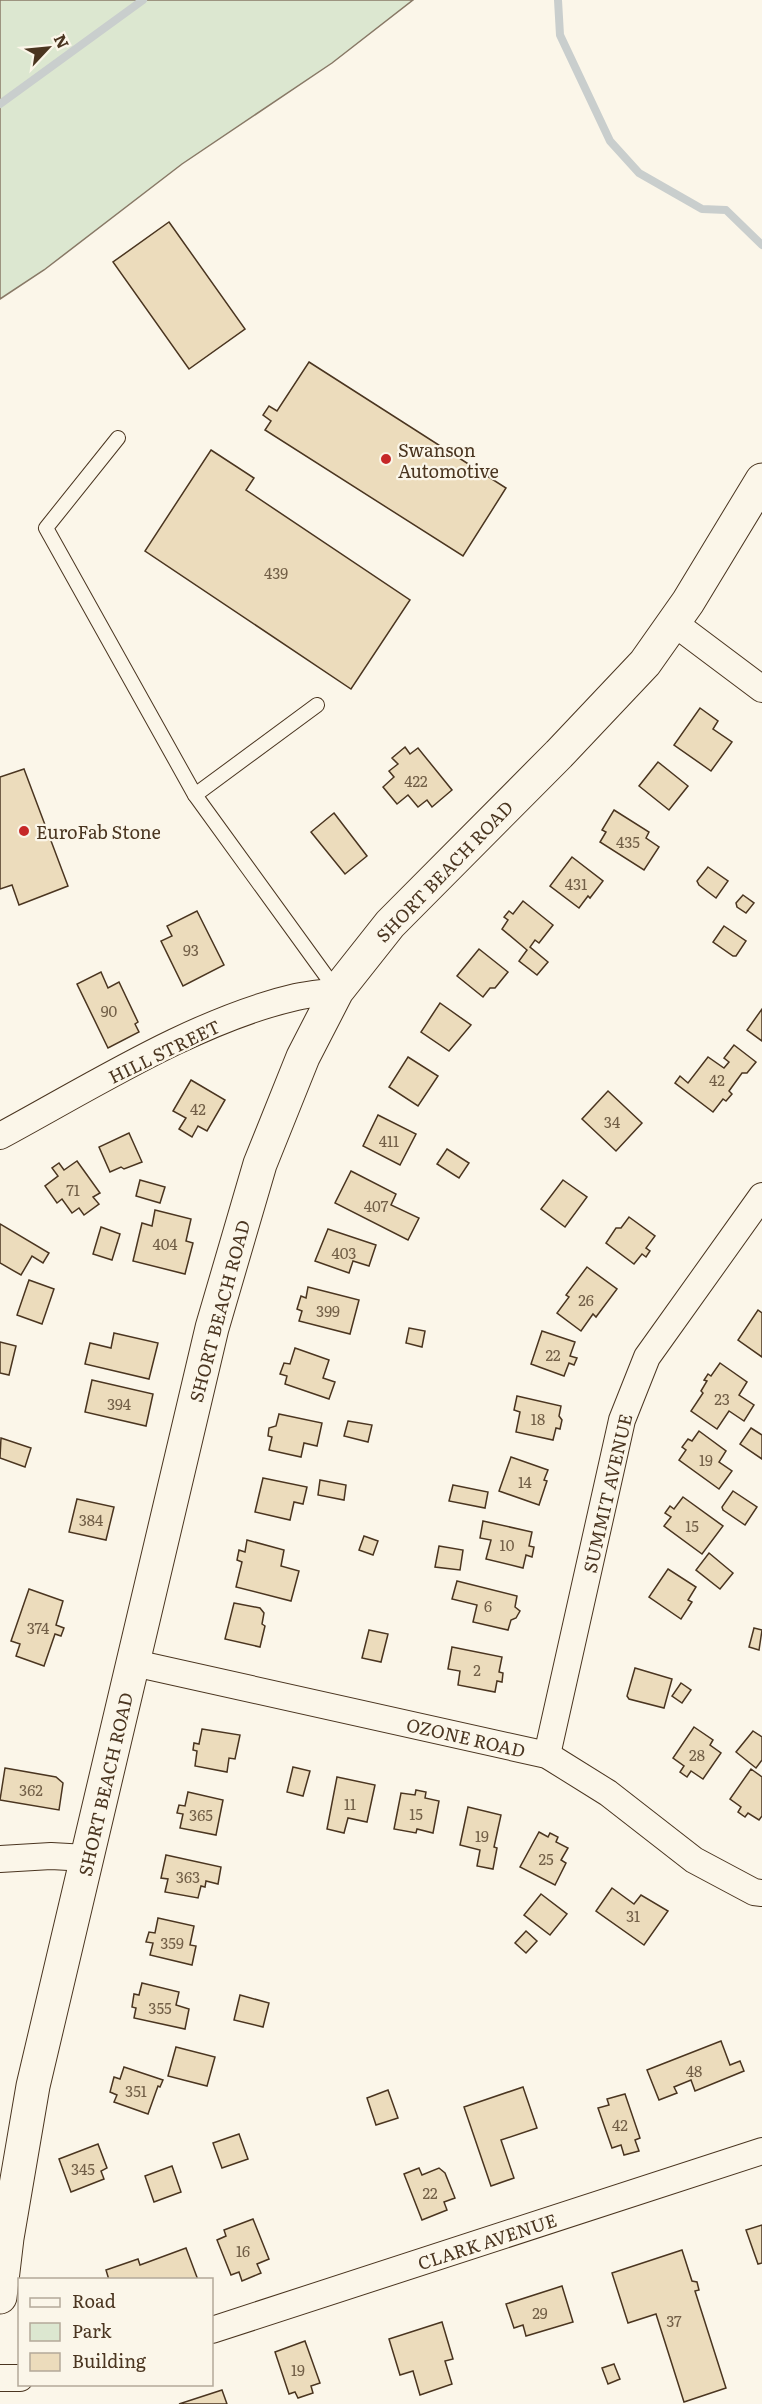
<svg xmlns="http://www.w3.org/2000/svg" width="762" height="2404" font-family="Literata,serif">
  <rect width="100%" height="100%" fill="#fbf6e9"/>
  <!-- green -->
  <path fill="#dce7d0" stroke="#887966" stroke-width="1.5" d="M 0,0 L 413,0 L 332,63 L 182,164 L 44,270 L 0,299 Z"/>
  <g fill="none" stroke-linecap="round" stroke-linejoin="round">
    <!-- stream -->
    <g stroke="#c9cecd" stroke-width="8">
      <path d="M 558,0 L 560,35 L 610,141 L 639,173 L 702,209 L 726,210 L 762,245"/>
      <path d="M 0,104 L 143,0"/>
    </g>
  </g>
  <!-- building -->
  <g fill="#ecdcbc" stroke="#4a3520" stroke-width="1.5">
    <path d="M 169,222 L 245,329 L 189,369 L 113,262 Z"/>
    <path d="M 309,362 L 506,488 L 463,556 L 265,430 L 271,421 L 263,415 L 269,406 L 277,411 Z"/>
    <path d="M 211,450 L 254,478 L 246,490 L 410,600 L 351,689 L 145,551 Z"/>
    <path d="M 700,708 L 718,721 L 713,729 L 732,742 L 711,771 L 674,745 Z"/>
    <path d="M 405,747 L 410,754 L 418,748 L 452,790 L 432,807 L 427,800 L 418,807 L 408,795 L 397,804 L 383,787 L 394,777 L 389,771 L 398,764 L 392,758 Z"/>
    <path d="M 658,762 L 688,786 L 669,810 L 639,786 Z"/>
    <path d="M 24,769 L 68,886 L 19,905 L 12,885 L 0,889 L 0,777 Z"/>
    <path d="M 614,810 L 649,832 L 646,838 L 659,847 L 644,870 L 600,842 L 606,832 L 602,830 Z"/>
    <path d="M 334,813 L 367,856 L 345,874 L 311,832 Z"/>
    <path d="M 572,857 L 603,881 L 590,898 L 588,896 L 579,908 L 550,886 Z"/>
    <path d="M 708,867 L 728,881 L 716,898 L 699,885 L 697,881 Z"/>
    <path d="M 743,895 L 754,903 L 746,913 L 737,907 L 736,903 Z"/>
    <path d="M 523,901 L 553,925 L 539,943 L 535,940 L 530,947 L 548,962 L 537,975 L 519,961 L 527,950 L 502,929 L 508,920 L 504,917 L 509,911 L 513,914 Z"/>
    <path d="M 197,911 L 224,965 L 183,986 L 161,941 L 172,936 L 167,926 Z"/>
    <path d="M 724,926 L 746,941 L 736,956 L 733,956 L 713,942 Z"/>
    <path d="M 479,949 L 508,972 L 495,988 L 490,988 L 483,997 L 457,976 Z"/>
    <path d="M 101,972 L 108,988 L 119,982 L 138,1022 L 135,1024 L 139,1032 L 108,1048 L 77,984 Z"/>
    <path d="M 440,1003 L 471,1025 L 449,1051 L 421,1032 Z"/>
    <path d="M 762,1009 L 762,1041 L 747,1030 Z"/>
    <path d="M 734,1045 L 756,1062 L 747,1073 L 742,1073 L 729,1091 L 732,1094 L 726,1101 L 723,1099 L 713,1112 L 675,1083 L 680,1076 L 688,1083 L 708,1057 L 724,1068 L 729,1062 L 724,1058 Z"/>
    <path d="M 408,1057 L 438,1076 L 418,1106 L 389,1087 Z"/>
    <path d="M 191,1080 L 225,1100 L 207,1131 L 198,1126 L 192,1137 L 179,1129 L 186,1118 L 173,1111 Z"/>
    <path d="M 608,1091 L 642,1123 L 616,1151 L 582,1119 Z"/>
    <path d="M 378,1115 L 416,1134 L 400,1165 L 363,1146 Z"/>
    <path d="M 129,1133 L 142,1162 L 124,1169 L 121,1167 L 110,1172 L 99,1147 Z"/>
    <path d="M 447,1149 L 469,1163 L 459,1178 L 437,1164 Z"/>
    <path d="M 77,1161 L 100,1193 L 93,1197 L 99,1204 L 84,1215 L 79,1208 L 72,1213 L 62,1199 L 57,1203 L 45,1186 L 58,1176 L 52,1168 L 59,1163 L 64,1170 Z"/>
    <path d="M 351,1171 L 396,1194 L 391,1205 L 419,1218 L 408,1240 L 335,1203 Z"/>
    <path d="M 140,1180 L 165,1187 L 160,1203 L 136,1196 Z"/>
    <path d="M 563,1180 L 587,1197 L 565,1227 L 541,1209 Z"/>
    <path d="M 155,1210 L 191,1219 L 186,1241 L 193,1243 L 185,1274 L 133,1261 L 142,1223 L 152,1226 Z"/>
    <path d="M 629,1217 L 655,1236 L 646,1248 L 650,1251 L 646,1257 L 642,1254 L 634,1264 L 606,1243 L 616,1228 L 621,1228 Z"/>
    <path d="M 0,1224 L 49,1253 L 43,1263 L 32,1256 L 21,1275 L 0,1263 Z"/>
    <path d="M 101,1227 L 120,1234 L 112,1260 L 93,1254 Z"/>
    <path d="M 328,1229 L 376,1245 L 369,1266 L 353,1261 L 349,1273 L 315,1261 Z"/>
    <path d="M 587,1267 L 617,1289 L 596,1317 L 593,1314 L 581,1331 L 557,1313 L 569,1297 L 566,1295 Z"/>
    <path d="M 29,1280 L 54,1289 L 42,1324 L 17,1315 Z"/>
    <path d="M 308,1287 L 359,1300 L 350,1334 L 299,1321 L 302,1311 L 297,1309 L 301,1296 L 306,1298 Z"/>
    <path d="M 758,1310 L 762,1313 L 762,1357 L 738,1340 Z"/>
    <path d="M 409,1328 L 425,1331 L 422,1347 L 406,1343 Z"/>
    <path d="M 542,1331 L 575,1342 L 570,1356 L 577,1358 L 574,1365 L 569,1363 L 564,1376 L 531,1364 Z"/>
    <path d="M 114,1333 L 158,1343 L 149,1379 L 85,1364 L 90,1343 L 111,1348 Z"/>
    <path d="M 0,1342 L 16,1346 L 9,1375 L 0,1373 Z"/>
    <path d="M 295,1348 L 329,1360 L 323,1378 L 335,1382 L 329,1399 L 285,1384 L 287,1376 L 280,1374 L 284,1363 L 290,1364 Z"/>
    <path d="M 720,1363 L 747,1382 L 739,1395 L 754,1405 L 744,1421 L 729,1411 L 717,1429 L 691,1411 L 703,1393 L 701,1391 L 707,1381 L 704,1380 L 708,1374 L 711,1376 Z"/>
    <path d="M 92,1380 L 153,1394 L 146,1426 L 85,1412 Z"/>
    <path d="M 517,1396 L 561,1406 L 559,1416 L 562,1420 L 560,1429 L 556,1428 L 553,1440 L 516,1432 L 520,1412 L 514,1410 Z"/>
    <path d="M 279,1414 L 322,1423 L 317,1446 L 304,1443 L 301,1457 L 269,1450 L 272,1437 L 268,1436 L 269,1428 L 276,1426 Z"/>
    <path d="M 348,1421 L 372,1425 L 368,1442 L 344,1436 Z"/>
    <path d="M 751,1428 L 762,1435 L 762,1459 L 740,1444 Z"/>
    <path d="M 699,1431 L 726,1451 L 719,1462 L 732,1471 L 719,1489 L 679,1460 L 686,1450 L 682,1447 L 688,1439 L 692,1441 Z"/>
    <path d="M 1,1438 L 31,1448 L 25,1467 L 0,1458 Z"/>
    <path d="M 511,1457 L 548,1470 L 544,1480 L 547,1481 L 539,1505 L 499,1491 Z"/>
    <path d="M 263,1478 L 307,1487 L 303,1504 L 294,1502 L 290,1520 L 255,1512 Z"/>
    <path d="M 320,1480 L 346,1485 L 344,1500 L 318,1495 Z"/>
    <path d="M 453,1485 L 488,1492 L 485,1508 L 449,1501 Z"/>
    <path d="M 733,1491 L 757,1507 L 745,1525 L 723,1510 L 722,1507 Z"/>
    <path d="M 683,1497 L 723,1526 L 702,1554 L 664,1526 L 671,1517 L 665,1513 L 670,1506 L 674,1509 Z"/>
    <path d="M 77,1499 L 114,1507 L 106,1540 L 69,1532 Z"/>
    <path d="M 483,1521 L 532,1532 L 529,1546 L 534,1547 L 532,1557 L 526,1555 L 523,1568 L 486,1559 L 491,1540 L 480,1538 Z"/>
    <path d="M 364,1536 L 378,1541 L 373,1555 L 359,1550 Z"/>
    <path d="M 247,1540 L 284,1550 L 281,1566 L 299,1571 L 291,1601 L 236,1587 L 242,1562 L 237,1560 L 239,1550 L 245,1552 Z"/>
    <path d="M 439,1546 L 463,1550 L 460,1570 L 435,1567 Z"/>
    <path d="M 709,1553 L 733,1573 L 720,1589 L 696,1570 Z"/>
    <path d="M 668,1569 L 696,1587 L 688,1600 L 692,1602 L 681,1619 L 649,1597 Z"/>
    <path d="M 457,1581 L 517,1596 L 515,1607 L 520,1611 L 516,1618 L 511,1620 L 508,1630 L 473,1622 L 477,1605 L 452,1599 Z"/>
    <path d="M 29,1589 L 63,1601 L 56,1625 L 64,1628 L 61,1636 L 55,1634 L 44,1666 L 16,1656 L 20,1644 L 11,1641 Z"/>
    <path d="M 234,1603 L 260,1608 L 264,1613 L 262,1624 L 265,1626 L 260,1647 L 225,1639 Z"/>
    <path d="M 754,1628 L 762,1630 L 759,1650 L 749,1647 Z"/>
    <path d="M 369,1630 L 388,1634 L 381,1662 L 362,1658 Z"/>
    <path d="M 452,1647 L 502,1657 L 499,1672 L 503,1673 L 502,1682 L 497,1681 L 495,1692 L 458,1685 L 460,1671 L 448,1669 Z"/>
    <path d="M 635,1668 L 672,1679 L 664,1708 L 629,1699 L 627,1696 Z"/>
    <path d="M 681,1683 L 691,1690 L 682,1703 L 672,1696 Z"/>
    <path d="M 694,1727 L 713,1740 L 710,1745 L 721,1753 L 703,1779 L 691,1771 L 687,1777 L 680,1772 L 684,1766 L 673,1758 Z"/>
    <path d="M 202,1729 L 240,1735 L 235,1759 L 229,1758 L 227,1772 L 195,1766 L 197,1751 L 193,1750 L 194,1743 L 199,1744 Z"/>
    <path d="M 753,1731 L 762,1737 L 762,1760 L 756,1768 L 736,1752 Z"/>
    <path d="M 293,1767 L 310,1771 L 303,1796 L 287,1792 Z"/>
    <path d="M 5,1768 L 56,1777 L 63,1783 L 59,1810 L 0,1800 Z"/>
    <path d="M 751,1769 L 762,1777 L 762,1816 L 759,1820 L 748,1813 L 745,1817 L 738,1812 L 741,1807 L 730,1799 Z"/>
    <path d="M 337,1777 L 375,1785 L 367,1822 L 348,1818 L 344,1833 L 327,1829 Z"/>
    <path d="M 416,1790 L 426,1792 L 425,1798 L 439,1801 L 433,1833 L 417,1829 L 416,1833 L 394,1829 L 401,1793 L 415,1795 Z"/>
    <path d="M 188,1792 L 223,1800 L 216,1835 L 180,1828 L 183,1814 L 177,1813 L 179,1805 L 185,1806 Z"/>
    <path d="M 468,1807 L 501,1815 L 494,1847 L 497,1848 L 493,1869 L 477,1866 L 480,1850 L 460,1845 Z"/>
    <path d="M 539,1832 L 548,1837 L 550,1833 L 558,1837 L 556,1842 L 568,1848 L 561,1860 L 566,1863 L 555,1885 L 520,1867 Z"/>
    <path d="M 166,1855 L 221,1867 L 218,1884 L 206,1881 L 205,1887 L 201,1886 L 198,1898 L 165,1892 L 168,1879 L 161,1878 Z"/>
    <path d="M 612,1888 L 634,1904 L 641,1895 L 668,1911 L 644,1945 L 596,1911 Z"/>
    <path d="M 541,1894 L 567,1914 L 550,1935 L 524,1915 Z"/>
    <path d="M 158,1918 L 194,1926 L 190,1945 L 196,1946 L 192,1965 L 150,1955 L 153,1943 L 146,1942 L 149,1932 L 155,1933 Z"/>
    <path d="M 526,1931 L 537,1941 L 526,1953 L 515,1943 Z"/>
    <path d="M 142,1983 L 179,1992 L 176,2005 L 189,2009 L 185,2029 L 134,2018 L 136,2008 L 132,2007 L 134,1994 L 139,1995 Z"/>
    <path d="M 240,1995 L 269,2003 L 263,2027 L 234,2020 Z"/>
    <path d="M 721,2041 L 730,2065 L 740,2061 L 744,2071 L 695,2091 L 691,2080 L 674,2087 L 677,2093 L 659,2100 L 647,2070 Z"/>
    <path d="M 176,2047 L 215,2057 L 207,2086 L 168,2076 Z"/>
    <path d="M 124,2067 L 163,2080 L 160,2087 L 158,2086 L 148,2114 L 114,2102 L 117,2095 L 110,2092 L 114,2077 L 120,2079 Z"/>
    <path d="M 523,2087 L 537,2128 L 501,2140 L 514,2178 L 491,2186 L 464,2107 Z"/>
    <path d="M 388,2090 L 398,2118 L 376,2125 L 367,2098 Z"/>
    <path d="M 625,2094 L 640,2138 L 635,2140 L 639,2151 L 624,2155 L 621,2145 L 612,2148 L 598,2108 L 609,2105 L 607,2099 Z"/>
    <path d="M 239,2134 L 248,2159 L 222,2168 L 213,2143 Z"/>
    <path d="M 98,2144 L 107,2168 L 101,2171 L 104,2179 L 71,2192 L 59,2159 Z"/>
    <path d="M 172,2166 L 181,2192 L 154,2202 L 145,2176 Z"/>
    <path d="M 419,2168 L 422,2175 L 439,2168 L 445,2173 L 455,2198 L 444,2202 L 447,2210 L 422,2220 L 404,2174 Z"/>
    <path d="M 253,2219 L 269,2259 L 257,2264 L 261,2273 L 242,2281 L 239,2272 L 231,2275 L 217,2240 L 226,2236 L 224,2230 Z"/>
    <path d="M 762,2225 L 762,2263 L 758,2264 L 746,2230 Z"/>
    <path d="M 186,2248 L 198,2280 L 109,2280 L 106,2270 L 138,2259 L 140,2265 Z"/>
    <path d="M 682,2250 L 692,2281 L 697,2282 L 699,2290 L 695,2291 L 726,2388 L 684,2402 L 656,2314 L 628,2323 L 612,2273 Z"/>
    <path d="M 562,2286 L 573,2322 L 526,2336 L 523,2325 L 514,2328 L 506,2304 Z"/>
    <path d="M 442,2322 L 453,2359 L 445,2361 L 452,2384 L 420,2395 L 413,2371 L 400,2375 L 389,2339 Z"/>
    <path d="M 305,2341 L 320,2383 L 311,2386 L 313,2393 L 298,2398 L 295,2392 L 289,2394 L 275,2352 Z"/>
    <path d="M 614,2364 L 620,2379 L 608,2384 L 602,2368 Z"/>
    <path d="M 222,2390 L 227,2404 L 179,2404 Z"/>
  </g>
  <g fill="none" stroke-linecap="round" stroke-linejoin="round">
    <defs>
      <g id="lane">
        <path d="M 118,438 L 46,528 L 195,795 L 337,991"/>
        <path d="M 195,795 L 317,705"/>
      </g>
      <g id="street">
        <path d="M 674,623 L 762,689"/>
        <path d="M 0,1136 C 91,1087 196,1020 296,997 C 310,994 324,993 337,991"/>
        <path d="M 134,1663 L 547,1755 L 608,1793 L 694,1860 L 754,1892 L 762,1893"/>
        <path d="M 547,1755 L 622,1420 L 647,1357 L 762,1196"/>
        <path d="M 0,1859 L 51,1856 L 87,1858"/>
        <path d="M 212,2330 L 762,2151"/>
        <path d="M 0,2378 L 20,2378"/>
      </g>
      <path id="secondary" d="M 0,2297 L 7,2238 L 33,2086 L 212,1328 L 260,1164 L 303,1057 L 337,991 L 390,924 L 559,754 L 645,663 L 688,602 L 762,480"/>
    </defs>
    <!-- lane casing -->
    <use href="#lane" stroke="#4a3520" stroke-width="16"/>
    <!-- street casing -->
    <use href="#street" stroke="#4a3520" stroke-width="28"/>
    <!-- secondary casing -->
    <use href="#secondary" stroke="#4a3520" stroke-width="35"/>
    <!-- lane -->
    <use href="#lane" stroke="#fbf6e9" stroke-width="14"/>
    <!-- street -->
    <use href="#street" stroke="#fbf6e9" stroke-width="26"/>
    <!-- secondary -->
    <use href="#secondary" stroke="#fbf6e9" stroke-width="33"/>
  </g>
  <!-- markers -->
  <g fill="#c62828" stroke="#fbf6e9" stroke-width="2">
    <circle cx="386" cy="459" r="6"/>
    <circle cx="24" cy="831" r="6"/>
  </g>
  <g text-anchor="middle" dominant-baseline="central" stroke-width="4.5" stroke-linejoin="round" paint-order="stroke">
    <!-- number labels -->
    <g font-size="15" fill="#725f47">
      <text x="276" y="572">439</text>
      <text x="416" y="780">422</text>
      <text x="628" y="841">435</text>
      <text x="576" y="883">431</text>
      <text x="191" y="949">93</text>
      <text x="109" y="1010">90</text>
      <text x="717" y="1079">42</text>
      <text x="198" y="1108">42</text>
      <text x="612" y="1121">34</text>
      <text x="389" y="1140">411</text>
      <text x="73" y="1189">71</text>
      <text x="376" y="1205">407</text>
      <text x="165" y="1243">404</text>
      <text x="344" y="1252">403</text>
      <text x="586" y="1299">26</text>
      <text x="328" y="1310">399</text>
      <text x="553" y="1354">22</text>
      <text x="722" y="1398">23</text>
      <text x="119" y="1403">394</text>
      <text x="538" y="1418">18</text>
      <text x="706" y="1459">19</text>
      <text x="525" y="1481">14</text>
      <text x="91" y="1519">384</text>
      <text x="692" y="1525">15</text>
      <text x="507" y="1544">10</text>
      <text x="488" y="1605">6</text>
      <text x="38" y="1627">374</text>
      <text x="477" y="1669">2</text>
      <text x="697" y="1754">28</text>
      <text x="31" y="1789">362</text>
      <text x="350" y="1803">11</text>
      <text x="416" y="1813">15</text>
      <text x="201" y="1814">365</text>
      <text x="482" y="1835">19</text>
      <text x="546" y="1858">25</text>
      <text x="188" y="1876">363</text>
      <text x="633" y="1915">31</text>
      <text x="172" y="1942">359</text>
      <text x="160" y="2007">355</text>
      <text x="694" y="2070">48</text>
      <text x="136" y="2090">351</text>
      <text x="620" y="2124">42</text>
      <text x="83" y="2168">345</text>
      <text x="430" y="2192">22</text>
      <text x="243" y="2250">16</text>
      <text x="540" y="2312">29</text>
      <text x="674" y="2320">37</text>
      <text x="298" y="2369">19</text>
    </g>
    <!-- poi labels -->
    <g font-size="18" fill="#4a3520" stroke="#fbf6e9" text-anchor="start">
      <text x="398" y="449">Swanson<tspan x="398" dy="21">Automotive</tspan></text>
      <text x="36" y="831">EuroFab Stone</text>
    </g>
    <!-- street labels -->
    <g font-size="18" fill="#4a3520" stroke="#fbf6e9">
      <text transform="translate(444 871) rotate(-46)">SHORT BEACH ROAD</text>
      <text transform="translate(164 1051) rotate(-26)">HILL STREET</text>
      <text transform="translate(219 1311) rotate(-75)">SHORT BEACH ROAD</text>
      <text transform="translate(607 1493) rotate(-77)">SUMMIT AVENUE</text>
      <text transform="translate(466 1737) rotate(13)">OZONE ROAD</text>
      <text transform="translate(105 1784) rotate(-77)">SHORT BEACH ROAD</text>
      <text transform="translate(487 2241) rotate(-18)">CLARK AVENUE</text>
    </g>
  </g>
  <!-- legend -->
  <rect x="18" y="2278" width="195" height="108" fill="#fbf6e9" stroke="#b4a999" stroke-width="1.5"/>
  <rect x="30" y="2298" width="30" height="9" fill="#fbf6e9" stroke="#b4a999" stroke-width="1.5"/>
  <text x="72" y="2308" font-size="18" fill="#4a3520">Road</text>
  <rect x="30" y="2323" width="30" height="18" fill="#dce7d0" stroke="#b4a999" stroke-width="1.5"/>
  <text x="72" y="2338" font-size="18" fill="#4a3520">Park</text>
  <rect x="30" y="2353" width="30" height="18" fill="#ecdcbc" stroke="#b4a999" stroke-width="1.5"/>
  <text x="72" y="2368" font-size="18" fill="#4a3520">Building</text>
  <!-- north arrow -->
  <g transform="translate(48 48) rotate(64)" stroke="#fbf6e9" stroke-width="4.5" paint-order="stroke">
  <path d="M0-4.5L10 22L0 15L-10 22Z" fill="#4a3520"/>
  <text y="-9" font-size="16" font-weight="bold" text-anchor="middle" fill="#4a3520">N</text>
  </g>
</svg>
